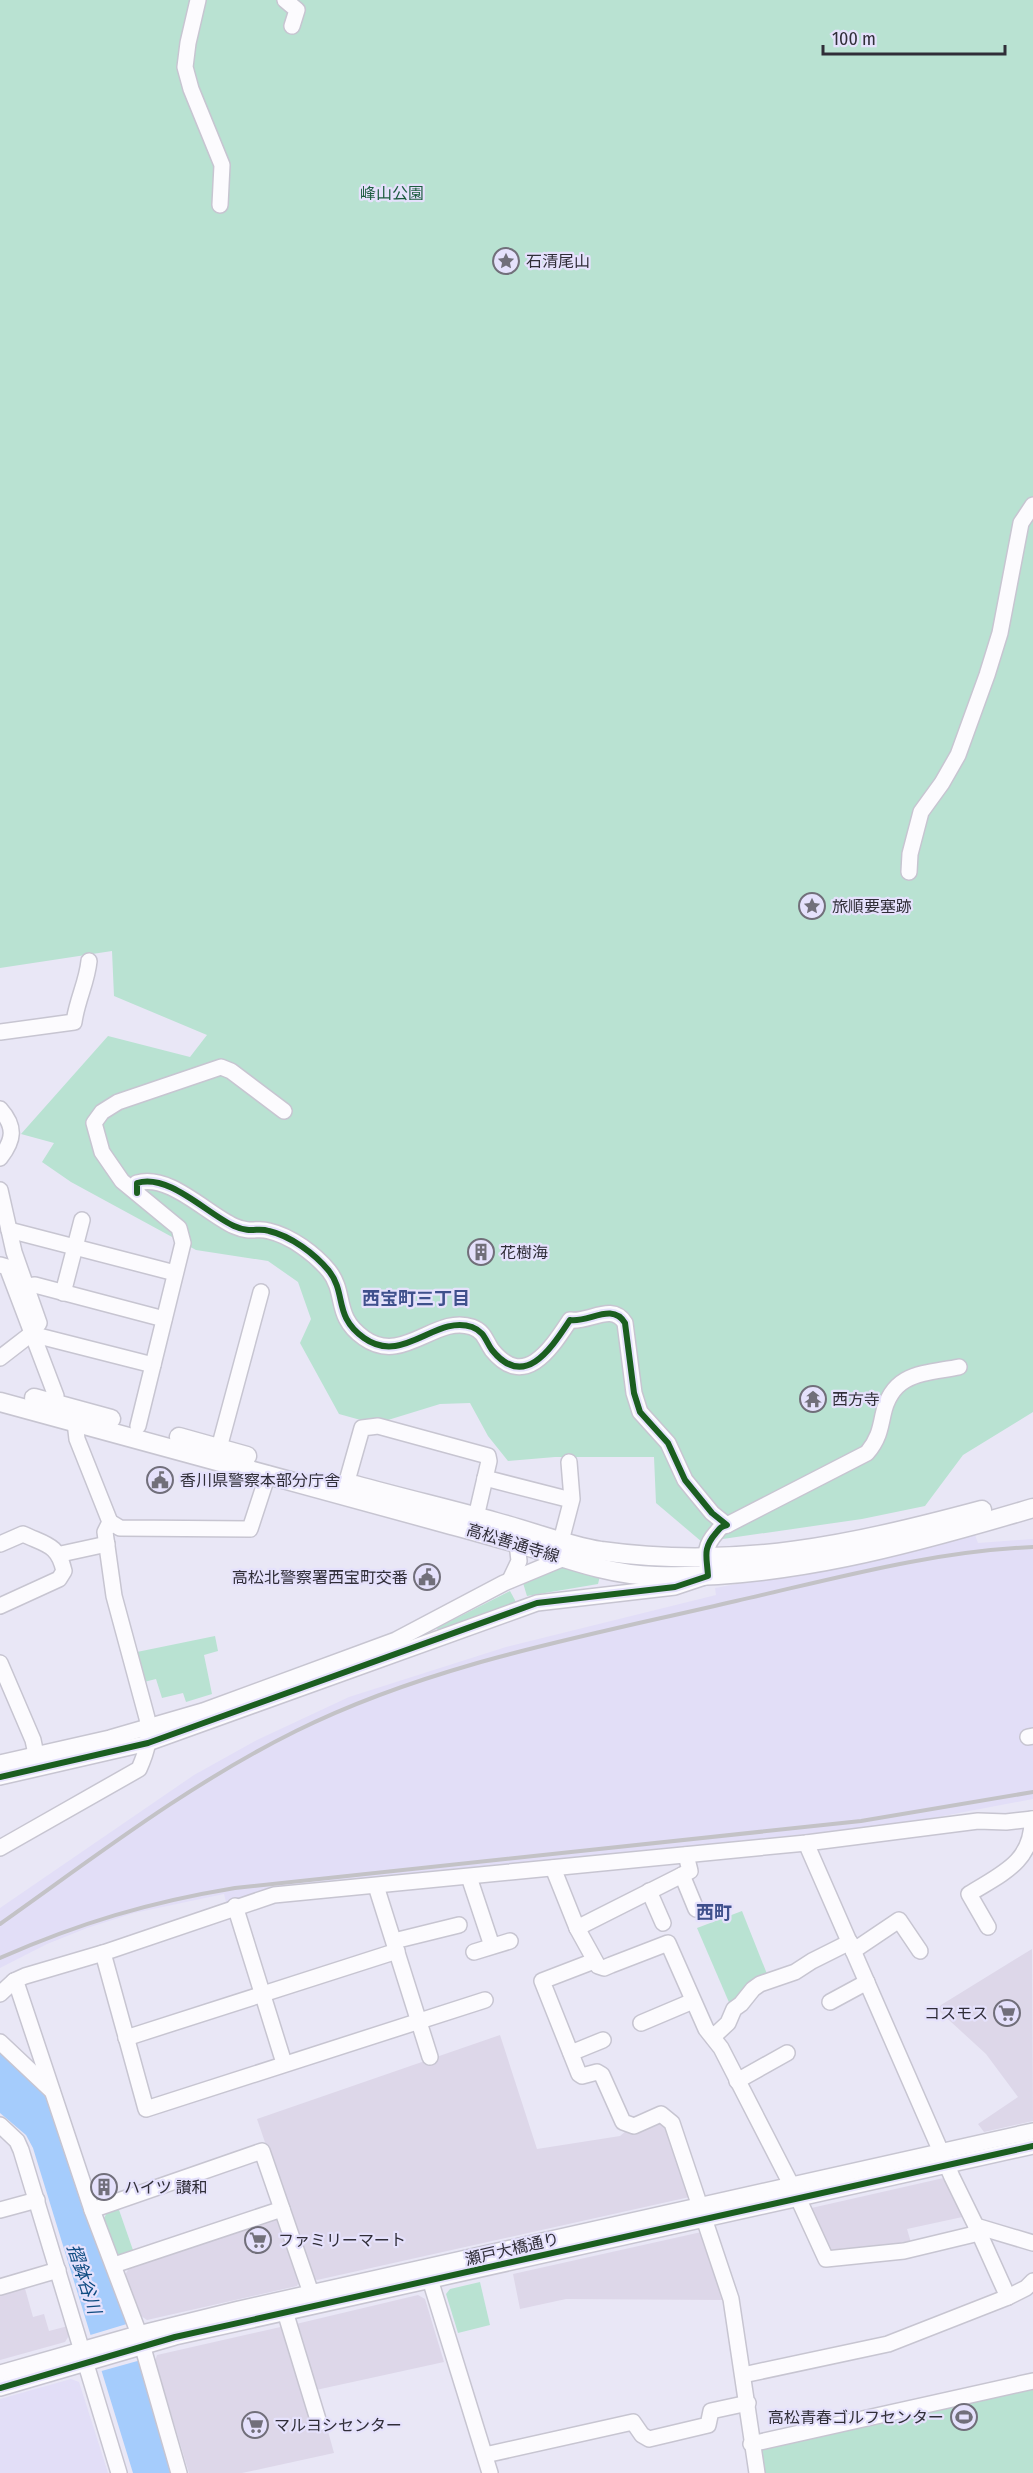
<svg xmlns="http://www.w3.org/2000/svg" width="1033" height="2473" font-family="'Fira Sans Condensed','Noto Sans JP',sans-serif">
  <rect width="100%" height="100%" fill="#e9e7f6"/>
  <!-- commercial -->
  <g fill="#ddd7e9">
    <path d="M 1032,1949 L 1033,2121 L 984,2132 L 978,2124 L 1018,2097 L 986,2054 L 938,2010 L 941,2005 Z"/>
    <path d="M 500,2035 L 537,2149 L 620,2136 L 626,2131 L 651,2122 L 668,2122 L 694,2196 L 317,2280 L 311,2277 L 257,2119 Z"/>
    <path d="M 948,2177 L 967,2216 L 907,2229 L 912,2246 L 831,2256 L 807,2209 Z"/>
    <path d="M 271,2217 L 281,2221 L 301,2278 L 297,2286 L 147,2320 L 141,2316 L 125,2275 L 130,2266 Z"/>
    <path d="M 706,2231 L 728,2300 L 566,2299 L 520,2309 L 513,2274 Z"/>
    <path d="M 24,2285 L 33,2317 L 44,2314 L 49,2331 L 68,2326 L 70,2334 L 65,2342 L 0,2360 L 0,2292 Z"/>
    <path d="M 418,2295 L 425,2299 L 444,2362 L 316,2390 L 296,2324 Z"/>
    <path d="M 285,2326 L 326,2424 L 334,2453 L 242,2473 L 189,2473 L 155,2361 L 157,2355 Z"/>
  </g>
  <!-- built -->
  <g fill="#e2def7">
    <path d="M 975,1535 L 978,1543 L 1033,1539 L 1033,1799 L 901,1824 L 273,1890 L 227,1906 L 224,1894 L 134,1913 L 87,1928 L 47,1944 L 0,1968 L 0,1908 L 194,1775 L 257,1740 L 349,1697 L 506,1647 L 716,1595 L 715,1588 L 841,1565 Z"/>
    <path d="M 71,2379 L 79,2382 L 108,2473 L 0,2473 L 0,2399 Z"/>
  </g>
  <!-- green -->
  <g fill="#b9e2d2">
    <path d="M 0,0 L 1033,0 L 1033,1412 L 963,1455 L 925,1506 L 862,1519 L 702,1542 L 656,1503 L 654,1457 L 555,1457 L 508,1461 L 488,1436 L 470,1403 L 440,1404 L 375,1424 L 339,1414 L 300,1343 L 311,1319 L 298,1282 L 268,1261 L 196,1250 L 71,1182 L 42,1162 L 54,1143 L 21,1134 L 108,1036 L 190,1057 L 207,1035 L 114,996 L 112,951 L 0,968 Z"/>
    <path d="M 562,1566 L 600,1576 L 598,1584 L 527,1596 L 523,1583 Z"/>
    <path d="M 510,1591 L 516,1602 L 438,1631 L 437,1628 Z"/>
    <path d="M 215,1636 L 218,1651 L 204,1655 L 212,1694 L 186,1702 L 183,1693 L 162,1698 L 156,1679 L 140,1683 L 132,1653 Z"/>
    <path d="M 742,1911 L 769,1979 L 731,2007 L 697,1928 Z"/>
    <path d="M 118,2207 L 134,2253 L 125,2257 L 116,2253 L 104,2218 L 108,2211 Z"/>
    <path d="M 480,2282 L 490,2325 L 458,2333 L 446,2294 L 450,2289 Z"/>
    <path d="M 1033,2387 L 1033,2473 L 764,2473 L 758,2446 Z"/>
  </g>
  <!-- water -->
  <path fill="#a5ccfc" d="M 0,2051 L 49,2094 L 126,2320 L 174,2473 L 133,2473 L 33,2148 L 26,2135 L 0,2113 Z"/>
  <!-- pier -->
  <path fill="#e9e7f6" d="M 130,2323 L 141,2360 L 98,2372 L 87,2336 Z"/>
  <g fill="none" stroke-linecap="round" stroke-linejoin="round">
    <defs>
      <g id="minor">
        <path d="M 198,0 L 188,43 L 185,67 L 191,89 L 222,165 L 220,205"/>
        <path d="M 285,0 L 297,10 L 292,26"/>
        <path d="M 909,872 L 910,854 L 921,812 L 942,783 L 958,755 L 987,675 L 1000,633 L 1021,523 L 1033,505"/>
        <path d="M 0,1032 L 74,1022 C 77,1000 87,982 89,961"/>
        <path d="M 0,1109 C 16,1127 14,1140 0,1158"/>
        <path d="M 0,1190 L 14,1252 L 39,1323 L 31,1334 L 0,1358"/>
        <path d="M 9,1230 L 175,1273"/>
        <path d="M 0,1265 L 7,1267 L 56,1396 L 55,1404"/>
        <path d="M 27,1286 L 35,1285 L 164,1319"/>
        <path d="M 63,1293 L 82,1220"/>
        <path d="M 31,1334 L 153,1365"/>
        <path d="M 138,1426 L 183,1243 L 179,1228 L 122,1181 L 102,1152 L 94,1123 L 102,1112 L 118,1102 L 221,1067 L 231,1071 L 284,1111"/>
        <path d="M 219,1448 L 261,1292"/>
        <path d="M 485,1478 L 571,1500"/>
        <path d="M 343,1495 L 362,1428 L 378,1426 L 488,1456 L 489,1461 L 476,1517"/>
        <path d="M 110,1522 L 120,1528 L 250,1529 L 268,1474"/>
        <path d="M 727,1525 L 867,1453 C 878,1440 880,1430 883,1415 C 892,1372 923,1374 959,1367"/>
        <path d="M 561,1541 L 572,1499 L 569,1462"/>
        <path d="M 0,1544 L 23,1534 C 46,1545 58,1544 64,1571 L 59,1579 L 0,1606"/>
        <path d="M 61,1554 L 107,1544"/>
        <path d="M 510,1580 L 519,1561 L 517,1543"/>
        <path d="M 0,1663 L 33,1740 L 38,1764"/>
        <path d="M 1028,1737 L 1033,1736"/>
        <path d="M 0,1763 L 110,1738 L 203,1711 L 396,1640 L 504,1583 L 569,1556"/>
        <path d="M 0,1777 L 148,1743 L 537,1603 L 675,1587 L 708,1576 C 707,1557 702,1549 716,1533 C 720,1528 720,1527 727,1525 L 712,1513 L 685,1480 L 668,1443 L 640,1412 L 634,1393 L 625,1323 C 612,1302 589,1323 570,1320 C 552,1347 525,1391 492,1350 C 485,1340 485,1332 472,1327 C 436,1314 403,1366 364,1338 C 333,1316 347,1294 329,1271 C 315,1254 291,1236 269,1231 C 257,1227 252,1234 234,1226 C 207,1214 169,1173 137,1183 L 137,1193"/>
        <path d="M 806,1843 L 952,2177 L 976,2226 L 1033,2243"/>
        <path d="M 0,1848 L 139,1769 C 147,1751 151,1737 147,1718 L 114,1596 L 105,1532 L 110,1522 L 77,1439 L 75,1422"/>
        <path d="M 553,1868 L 577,1928 L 598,1966 L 604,1968 L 611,1965 L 668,1943 L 706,2029 L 721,2048 L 798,2198 L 826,2259 L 904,2251 L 979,2233"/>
        <path d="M 682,1875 L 696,1909"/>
        <path d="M 469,1877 L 492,1946"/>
        <path d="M 376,1886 L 430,2057"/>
        <path d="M 649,1891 L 663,1923"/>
        <path d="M 235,1906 L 284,2063"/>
        <path d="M 988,1927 L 969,1894 C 1001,1874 1033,1862 1032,1819"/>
        <path d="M 577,1928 L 690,1871 L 686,1855"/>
        <path d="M 394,1941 L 459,1925"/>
        <path d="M 853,1951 L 899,1920 L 920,1951"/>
        <path d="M 474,1952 L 510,1941"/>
        <path d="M 103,1953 L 146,2109 L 485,2000"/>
        <path d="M 594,1961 L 542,1981 L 579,2074 L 582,2076 L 597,2072 L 602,2075 L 623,2122 L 634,2126 L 661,2114 L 672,2123 L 731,2299 L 757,2473"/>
        <path d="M 14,1981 L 18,1988 L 92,2210 L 139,2334 L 179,2473"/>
        <path d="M 0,1994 L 14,1981 L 25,1976 L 103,1953 L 274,1895 L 806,1843 L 978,1821 L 1006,1822 L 1033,1819"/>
        <path d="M 830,2002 L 867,1982"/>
        <path d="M 641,2023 L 693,2001"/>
        <path d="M 713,2037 L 728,2023 L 734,2009 L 741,2004 L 753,1989 L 760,1984 L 795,1972 L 812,1961 L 850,1942"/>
        <path d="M 126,2038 L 397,1951"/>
        <path d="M 0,2042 L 52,2091"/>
        <path d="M 571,2053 L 603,2040"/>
        <path d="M 737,2081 L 787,2053"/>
        <path d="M 0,2125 L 17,2141 L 21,2150 L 119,2473"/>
        <path d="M 0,2210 L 37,2200"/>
        <path d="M 92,2210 L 262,2151 L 311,2293"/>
        <path d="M 976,2226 L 1008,2297"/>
        <path d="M 114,2265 L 282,2209"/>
        <path d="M 428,2273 L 490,2473"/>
        <path d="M 0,2287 L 58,2270"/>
        <path d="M 283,2305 L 319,2423"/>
        <path d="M 0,2373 L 134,2335 L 239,2309 L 1033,2131"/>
        <path d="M 743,2375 L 888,2344 L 1008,2297 L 1026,2288 L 1033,2281"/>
        <path d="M 0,2388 L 175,2337 L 1033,2146"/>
        <path d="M 751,2444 L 1033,2381"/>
        <path d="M 485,2455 L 633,2422 L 642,2435 L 649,2439 L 708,2425 L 711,2411 L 748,2403"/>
      </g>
      <g id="major">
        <path d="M 34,1398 L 111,1419"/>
        <path d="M 0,1402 C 148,1442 296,1482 444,1523 C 475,1531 505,1540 536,1549 C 576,1562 614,1575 656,1576 C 783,1580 912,1544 1033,1508"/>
        <path d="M 179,1437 L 247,1456"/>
        <path d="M 355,1485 C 402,1498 449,1509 496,1522 C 531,1531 565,1545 601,1551 C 738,1570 851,1545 982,1510"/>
      </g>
    </defs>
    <!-- minor casing -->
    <use href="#minor" stroke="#c7c5d1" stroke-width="18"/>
    <!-- major casing -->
    <use href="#major" stroke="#c7c5d1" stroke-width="21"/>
    <!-- minor -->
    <use href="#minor" stroke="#fcfbfe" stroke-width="15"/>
    <!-- major -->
    <use href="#major" stroke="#fcfbfe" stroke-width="18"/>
    <!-- rail -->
    <g stroke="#c3c2c6" stroke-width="4">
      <path d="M 0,1924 C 96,1856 189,1784 296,1731 C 433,1663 587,1636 736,1601 C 833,1579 933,1551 1033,1547"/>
      <path d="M 0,1958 C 79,1923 150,1902 235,1888 L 861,1821 L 1033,1792"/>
    </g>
    <defs>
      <g id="cycleway">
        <path d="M 0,1777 L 148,1743 L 537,1603 L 675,1587 L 708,1576 C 707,1557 702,1549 716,1533 C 720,1528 720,1527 727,1525 L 712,1513 L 685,1480 L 668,1443 L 640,1412 L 634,1393 L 625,1323 C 612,1302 589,1323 570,1320 C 552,1347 525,1391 492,1350 C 485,1340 485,1332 472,1327 C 436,1314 403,1366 364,1338 C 333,1316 347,1294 329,1271 C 315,1254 291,1236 269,1231 C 257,1227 252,1234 234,1226 C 207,1214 169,1173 137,1183 L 137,1193"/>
        <path d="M 0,2388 L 175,2337 L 1033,2146"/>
      </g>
    </defs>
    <!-- cycleway casing -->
    <use href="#cycleway" stroke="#e5e1fc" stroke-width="10"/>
    <!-- cycleway -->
    <use href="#cycleway" stroke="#1b5e20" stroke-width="6"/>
  </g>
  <!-- icons -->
  <defs>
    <symbol id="sight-ring" viewBox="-11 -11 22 22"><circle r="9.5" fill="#e5e1fc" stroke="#716f7a" stroke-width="1.5"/><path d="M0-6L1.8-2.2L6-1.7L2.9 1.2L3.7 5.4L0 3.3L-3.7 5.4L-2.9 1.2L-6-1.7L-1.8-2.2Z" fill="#716f7a"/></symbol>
    <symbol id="building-ring" viewBox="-11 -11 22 22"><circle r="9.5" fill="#e5e1fc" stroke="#716f7a" stroke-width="1.5"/><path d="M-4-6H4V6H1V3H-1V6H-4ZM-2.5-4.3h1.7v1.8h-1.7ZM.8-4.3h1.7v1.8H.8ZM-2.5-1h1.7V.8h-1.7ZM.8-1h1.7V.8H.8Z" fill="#716f7a"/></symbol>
    <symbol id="temple-ring" viewBox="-11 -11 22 22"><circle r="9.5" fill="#e5e1fc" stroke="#716f7a" stroke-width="1.5"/><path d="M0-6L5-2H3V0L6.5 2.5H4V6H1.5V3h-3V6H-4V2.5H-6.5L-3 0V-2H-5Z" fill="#716f7a"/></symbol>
    <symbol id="civic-ring" viewBox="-11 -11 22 22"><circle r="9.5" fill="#e5e1fc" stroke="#716f7a" stroke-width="1.5"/><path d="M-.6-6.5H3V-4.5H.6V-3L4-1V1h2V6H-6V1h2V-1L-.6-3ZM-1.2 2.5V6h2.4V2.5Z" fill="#716f7a"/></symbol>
    <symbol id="supermarket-ring" viewBox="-11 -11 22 22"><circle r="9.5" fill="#e5e1fc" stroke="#716f7a" stroke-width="1.5"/><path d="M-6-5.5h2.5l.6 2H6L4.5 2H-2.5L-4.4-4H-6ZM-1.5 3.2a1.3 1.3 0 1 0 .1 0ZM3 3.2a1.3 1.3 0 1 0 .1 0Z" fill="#716f7a"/></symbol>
    <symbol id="stadium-ring" viewBox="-11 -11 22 22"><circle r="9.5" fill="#e5e1fc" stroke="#716f7a" stroke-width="1.5"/><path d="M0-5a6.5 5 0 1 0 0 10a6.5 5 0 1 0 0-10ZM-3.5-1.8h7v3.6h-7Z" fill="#716f7a"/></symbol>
  </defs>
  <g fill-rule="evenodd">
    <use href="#sight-ring" x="491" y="246" width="30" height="30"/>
    <use href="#sight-ring" x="797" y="891" width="30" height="30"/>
    <use href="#building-ring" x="466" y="1237" width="30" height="30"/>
    <use href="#temple-ring" x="798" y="1384" width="30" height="30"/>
    <use href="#civic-ring" x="145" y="1465" width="30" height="30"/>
    <use href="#civic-ring" x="412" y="1562" width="30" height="30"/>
    <use href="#supermarket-ring" x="992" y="1998" width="30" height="30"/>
    <use href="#building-ring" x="89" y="2172" width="30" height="30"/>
    <use href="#supermarket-ring" x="243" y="2225" width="30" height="30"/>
    <use href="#stadium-ring" x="949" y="2402" width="30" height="30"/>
    <use href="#supermarket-ring" x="240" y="2410" width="30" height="30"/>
  </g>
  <g text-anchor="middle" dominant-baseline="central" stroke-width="4.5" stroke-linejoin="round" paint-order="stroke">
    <!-- park labels -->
    <g font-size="16" fill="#1c5c3f" stroke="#e5e1fc">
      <text x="392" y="193">峰山公園</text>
    </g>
    <!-- poi labels -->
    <g font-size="16" fill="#302e38" stroke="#e5e1fc" text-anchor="start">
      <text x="526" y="261">石清尾山</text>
      <text x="832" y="906">旅順要塞跡</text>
      <text x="500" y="1252">花樹海</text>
      <text x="832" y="1399">西方寺</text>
      <text x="180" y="1480">香川県警察本部分庁舎</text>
      <text x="408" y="1577" text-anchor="end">高松北警察署西宝町交番</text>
      <text x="988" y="2013" text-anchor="end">コスモス</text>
      <text x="124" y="2187">ハイツ 讃和</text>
      <text x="278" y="2240">ファミリーマート</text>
      <text x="944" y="2417" text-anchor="end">高松青春ゴルフセンター</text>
      <text x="274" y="2425">マルヨシセンター</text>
    </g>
    <!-- street labels -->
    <g font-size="16" fill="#302e38" stroke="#e5e1fc">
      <text transform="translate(513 1543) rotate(17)">高松善通寺線</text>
      <text transform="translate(512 2249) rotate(-13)">瀬戸大橋通り</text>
    </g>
    <!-- neighbourhood labels -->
    <g font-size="18" font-weight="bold" fill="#3f508c" stroke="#e5e1fc">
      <text x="416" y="1299">西宝町三丁目</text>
      <text x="714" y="1913">西町</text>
    </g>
    <!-- water labels -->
    <g font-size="18" font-style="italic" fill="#0e4b81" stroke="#e5e1fc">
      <text transform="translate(84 2279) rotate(72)">摺鉢谷川</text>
    </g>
  </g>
  <!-- scale -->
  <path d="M823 45v9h182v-9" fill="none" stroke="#302e38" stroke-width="3"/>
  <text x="832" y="45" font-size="18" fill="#302e38" stroke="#e5e1fc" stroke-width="4.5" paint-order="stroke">100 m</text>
</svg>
